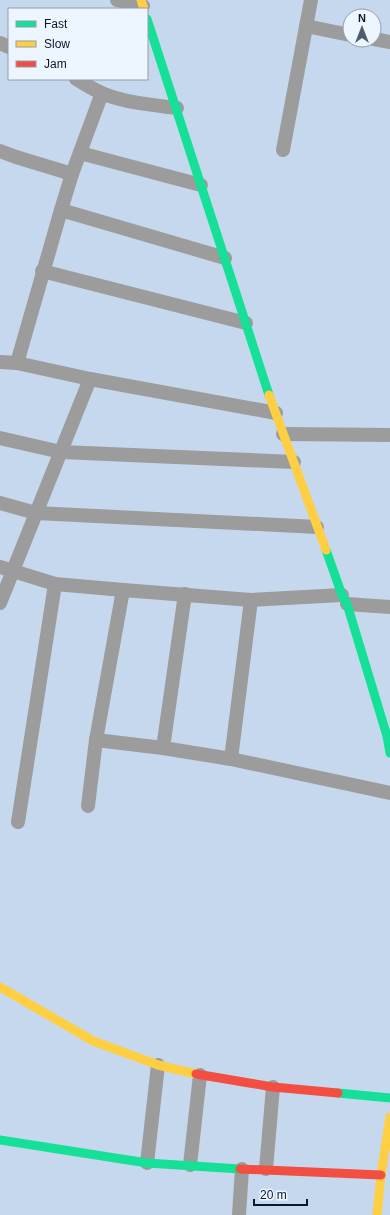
<svg xmlns="http://www.w3.org/2000/svg" width="390" height="1215" font-family="Helvetica,sans-serif">
  <rect width="100%" height="100%" fill="#c6d8ed"/>
  <g fill="none" stroke-linecap="round" stroke-linejoin="round">
    <!-- street -->
    <g stroke="#9b9c9b" stroke-width="14">
      <path d="M 117,0 L 143,6"/>
      <path d="M 306,26 L 350,35"/>
      <path d="M 374,39 L 390,42"/>
      <path d="M 0,43 L 9,47"/>
      <path d="M 76,79 C 85,84 94,90 104,94 C 127,103 152,105 177,108"/>
      <path d="M 283,150 L 311,0"/>
      <path d="M 0,151 L 16,157 L 72,174"/>
      <path d="M 80,153 L 201,185"/>
      <path d="M 61,210 L 225,258"/>
      <path d="M 42,271 L 246,323"/>
      <path d="M 0,362 L 17,363 L 90,379 L 276,413"/>
      <path d="M 17,363 L 61,210 L 72,174 L 102,93"/>
      <path d="M 283,434 L 390,435"/>
      <path d="M 0,438 L 61,452 L 294,462"/>
      <path d="M 0,503 L 36,513 L 317,527"/>
      <path d="M 0,567 L 55,584 L 123,590 L 251,600 L 342,595"/>
      <path d="M 0,603 L 90,379"/>
      <path d="M 347,604 L 390,607"/>
      <path d="M 96,740 L 163,748 L 231,759 L 390,793"/>
      <path d="M 163,748 L 185,594"/>
      <path d="M 231,759 L 251,600"/>
      <path d="M 88,806 L 96,740 L 123,590"/>
      <path d="M 18,822 L 55,584"/>
      <path d="M 147,1163 L 158,1065"/>
      <path d="M 190,1165 L 200,1075"/>
      <path d="M 266,1169 L 273,1087"/>
      <path d="M 239,1215 L 242,1169"/>
    </g>
    <!-- fast -->
    <g stroke="#16e098" stroke-width="9">
      <path d="M 147,19 L 269,395"/>
      <path d="M 326,550 L 342,595 L 347,604 L 387,736 L 390,753"/>
      <path d="M 338,1093 L 390,1098"/>
      <path d="M 0,1140 L 147,1163 L 240,1169"/>
    </g>
    <!-- slow -->
    <g stroke="#ffcf43" stroke-width="9">
      <path d="M 141,0 L 144,9"/>
      <path d="M 269,395 L 326,550"/>
      <path d="M 0,987 L 93,1041 L 158,1065 L 196,1074"/>
      <path d="M 377,1215 L 381,1175 L 390,1117"/>
    </g>
    <!-- jam -->
    <g stroke="#f24e42" stroke-width="9">
      <path d="M 196,1074 L 273,1087 L 338,1093"/>
      <path d="M 240,1169 L 381,1175"/>
    </g>
  </g>
  <!-- legend -->
  <rect x="8" y="8" width="140" height="72" fill="#edf5ff" stroke="#929da9"/>
  <rect x="16" y="21" width="20" height="6" fill="#16e098" stroke="#929da9"/>
  <text x="44" y="28" font-size="12" fill="#0a1828">Fast</text>
  <rect x="16" y="41" width="20" height="6" fill="#ffcf43" stroke="#929da9"/>
  <text x="44" y="48" font-size="12" fill="#0a1828">Slow</text>
  <rect x="16" y="61" width="20" height="6" fill="#f24e42" stroke="#929da9"/>
  <text x="44" y="68" font-size="12" fill="#0a1828">Jam</text>
  <!-- north arrow -->
  <g transform="translate(362 28)"><circle r="19" fill="#edf5ff" stroke="#929da9"/>
  <path d="M0-3L7 15L0 10L-7 15Z" fill="#4c5b6d"/>
  <text y="-6" font-size="11" font-weight="bold" text-anchor="middle" fill="#0a1828">N</text>
  </g>
  <!-- scale -->
  <path d="M254 1199v6h53v-6" fill="none" stroke="#0a1828" stroke-width="2"/>
  <text x="260" y="1199" font-size="12" fill="#0a1828" stroke="#edf5ff" stroke-width="3" paint-order="stroke">20 m</text>
</svg>
